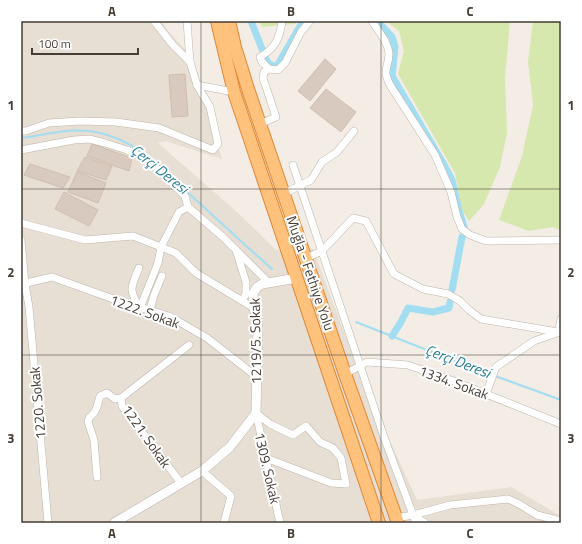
<svg xmlns="http://www.w3.org/2000/svg" width="582" height="544" font-family="'Titillium Web',sans-serif">
  <rect width="100%" height="100%" fill="#f3ede6"/>
  <!-- residential -->
  <path fill="#e7ded4" d="M 21,21 L 161,21 L 168,31 L 192,57 L 222,159 L 166,141 L 158,143 L 237,212 L 276,250 L 313,249 L 363,383 L 417,500 L 511,487 L 561,516 L 561,523 L 21,523 Z"/>
  <!-- green -->
  <g fill="#d7e8af">
    <path d="M 259,21 L 297,21 L 295,24 L 262,27 Z"/>
    <path d="M 386,21 L 510,21 L 505,79 L 507,133 L 500,167 L 484,204 L 469,221 L 462,210 L 455,173 L 398,74 L 404,51 L 399,31 Z"/>
    <path d="M 533,21 L 561,21 L 561,231 L 553,227 L 529,231 L 499,220 L 522,156 L 533,105 L 528,62 Z"/>
  </g>
  <g fill="none" stroke-linecap="round" stroke-linejoin="round">
    <!-- stream -->
    <g stroke="#a2ddf1" stroke-width="2">
      <path d="M 21,138 C 45,135 72,127 96,132 C 140,141 164,171 195,199 C 221,223 246,246 272,269"/>
      <path d="M 356,322 L 465,365 L 561,400"/>
    </g>
    <!-- canal -->
    <g stroke="#a2ddf1" stroke-width="7">
      <path d="M 251,21 L 266,59 L 269,64 L 275,67 L 277,66 L 303,21"/>
      <path d="M 377,21 L 392,37 L 395,47 L 392,76 L 443,163 L 452,180 L 459,211 L 464,226"/>
      <path d="M 452,290 L 462,237"/>
      <path d="M 392,336 L 401,322 L 408,308 L 433,312 L 449,308 L 450,302"/>
    </g>
  </g>
  <!-- building -->
  <g fill="#d8cabf" stroke="#d0beaf">
    <path d="M 325,59 L 336,69 L 310,101 L 298,91 Z"/>
    <path d="M 185,74 L 188,116 L 172,117 L 169,75 Z"/>
    <path d="M 326,89 L 356,112 L 341,132 L 310,108 Z"/>
    <path d="M 92,144 L 132,158 L 129,171 L 87,156 Z"/>
    <path d="M 85,157 L 112,166 L 106,180 L 77,171 Z"/>
    <path d="M 30,164 L 70,177 L 63,188 L 24,175 Z"/>
    <path d="M 77,172 L 106,183 L 98,203 L 68,192 Z"/>
    <path d="M 64,192 L 98,210 L 89,226 L 55,209 Z"/>
  </g>
  <g fill="none" stroke-linecap="round" stroke-linejoin="round">
    <defs>
      <g id="minor">
        <path d="M 154,21 L 173,45 L 190,62"/>
        <path d="M 282,21 C 280,37 276,48 260,57 L 262,62 L 269,69 L 278,70 L 285,63 L 301,32 L 310,21"/>
        <path d="M 372,21 C 378,31 389,43 389,55 C 388,69 382,69 390,85 L 435,155 L 451,192 L 457,217 L 462,229 L 470,235 L 486,241 L 561,240"/>
        <path d="M 197,85 L 234,92"/>
        <path d="M 260,124 L 276,117 L 263,78 L 264,72 L 269,69"/>
        <path d="M 21,131 L 26,131 L 49,123 L 80,121 L 116,122 L 159,128 L 213,150 L 218,144 L 210,107 L 197,85 L 190,62 L 187,21"/>
        <path d="M 21,150 L 74,140 L 89,139 L 105,143 L 127,150 L 148,160 L 185,196 L 188,207 L 223,237 L 236,250 L 246,282 L 246,294 L 242,301"/>
        <path d="M 293,165 L 384,437 L 416,523"/>
        <path d="M 283,194 L 311,180 L 322,162 L 337,152 L 354,131"/>
        <path d="M 21,223 L 85,240 L 133,236 L 161,247 L 179,212 L 188,207"/>
        <path d="M 21,240 L 25,284 L 29,307 L 48,523"/>
        <path d="M 237,251 L 268,282"/>
        <path d="M 306,258 L 322,251 L 353,218 L 366,221 L 394,274 L 423,289 L 448,294 L 460,301 L 469,310 L 481,319 L 558,332 L 561,319"/>
        <path d="M 139,268 C 131,288 128,289 140,308"/>
        <path d="M 22,284 L 52,277 L 130,305 L 150,310 L 171,317 L 207,338 L 257,377"/>
        <path d="M 140,308 L 158,263 L 161,247 L 176,253 L 196,273 L 254,308"/>
        <path d="M 150,310 L 154,295 L 162,276"/>
        <path d="M 345,374 L 367,362 L 408,365 L 451,380 L 561,424"/>
        <path d="M 486,394 L 496,367 L 534,341 L 557,333"/>
        <path d="M 256,413 L 270,424 L 293,435 L 306,426 L 320,442 L 333,448 L 341,458 L 346,484 L 331,483 L 266,458"/>
        <path d="M 256,413 L 280,523"/>
        <path d="M 202,471 L 231,496 L 224,523"/>
        <path d="M 97,477 L 94,440 L 88,422 L 89,418 L 94,413 L 97,407 L 100,396 L 107,393 L 115,399 L 121,398"/>
        <path d="M 181,483 L 122,406 L 121,398 L 189,345"/>
        <path d="M 413,515 L 450,505 L 508,499 L 519,504 L 537,515 L 561,521"/>
        <path d="M 396,518 L 413,515 L 425,523"/>
      </g>
      <path id="tertiary" d="M 114,523 L 202,471 L 230,447 L 256,413 L 258,325 L 254,308 L 253,294 L 257,287 L 262,284 L 297,278"/>
      <g id="trunk">
        <path d="M 217,21 L 234,92 L 379,523"/>
        <path d="M 229,21 L 235,47 L 248,89 L 345,374 L 398,523"/>
      </g>
    </defs>
    <!-- minor casing -->
    <use href="#minor" stroke="#bfb4a9" stroke-width="8"/>
    <!-- tertiary casing -->
    <use href="#tertiary" stroke="#bfb4a9" stroke-width="10"/>
    <!-- trunk casing -->
    <use href="#trunk" stroke="#df8635" stroke-width="14"/>
    <!-- minor -->
    <use href="#minor" stroke="#fff" stroke-width="7"/>
    <!-- tertiary -->
    <use href="#tertiary" stroke="#fff" stroke-width="9"/>
    <!-- trunk -->
    <use href="#trunk" stroke="#ffc27d" stroke-width="12"/>
  </g>
  <!-- grid -->
  <path fill="none" stroke="#463d35" stroke-width="1" stroke-opacity="0.55" d="M 201,21 L 201,523M 381,21 L 381,523M 21,189 L 561,189M 21,355 L 561,355"/>
  <g text-anchor="middle" dominant-baseline="central" stroke-width="4" stroke-linejoin="round" paint-order="stroke">
    <!-- street labels -->
    <g font-size="14" fill="#463d35" stroke="#fff">
      <text transform="translate(311 273) rotate(71)">Muğla - Fethiye Yolu</text>
      <text transform="translate(145 311) rotate(20)">1222. Sokak</text>
      <text transform="translate(255 341) rotate(-91)">1219/5. Sokak</text>
      <text transform="translate(454 382) rotate(20)">1334. Sokak</text>
      <text transform="translate(37 403) rotate(-95)">1220. Sokak</text>
      <text transform="translate(147 436) rotate(55)">1221. Sokak</text>
      <text transform="translate(268 468) rotate(77)">1309. Sokak</text>
    </g>
    <!-- water labels -->
    <g font-size="15" font-style="italic" fill="#297d9c" stroke="#fff">
      <text transform="translate(160 169) rotate(39)">Çerçi Deresi</text>
      <text transform="translate(458 361) rotate(21)">Çerçi Deresi</text>
    </g>
  </g>
  <!-- border -->
  <rect width="582" height="544" fill="none" stroke="#ffffff" stroke-width="44"/>
  <!-- scale -->
  <path d="M32 48v6h106v-6" fill="none" stroke="#463d35" stroke-width="2"/>
  <text x="38" y="48" font-size="12" fill="#463d35" stroke="#ffffff" stroke-width="3" paint-order="stroke">100 m</text>
  <rect x="22" y="22" width="538" height="500" fill="none" stroke="#463d35" stroke-width="1.5"/>
  <g font-size="13" text-anchor="middle" font-weight="bold" fill="#463d35">
    <text x="112" y="16">A</text>
    <text x="291" y="16">B</text>
    <text x="470" y="16">C</text>
    <text x="11" y="110">1</text>
    <text x="571" y="110">1</text>
    <text x="11" y="277">2</text>
    <text x="571" y="277">2</text>
    <text x="11" y="443">3</text>
    <text x="571" y="443">3</text>
    <text x="112" y="538">A</text>
    <text x="291" y="538">B</text>
    <text x="470" y="538">C</text>
  </g>
</svg>
